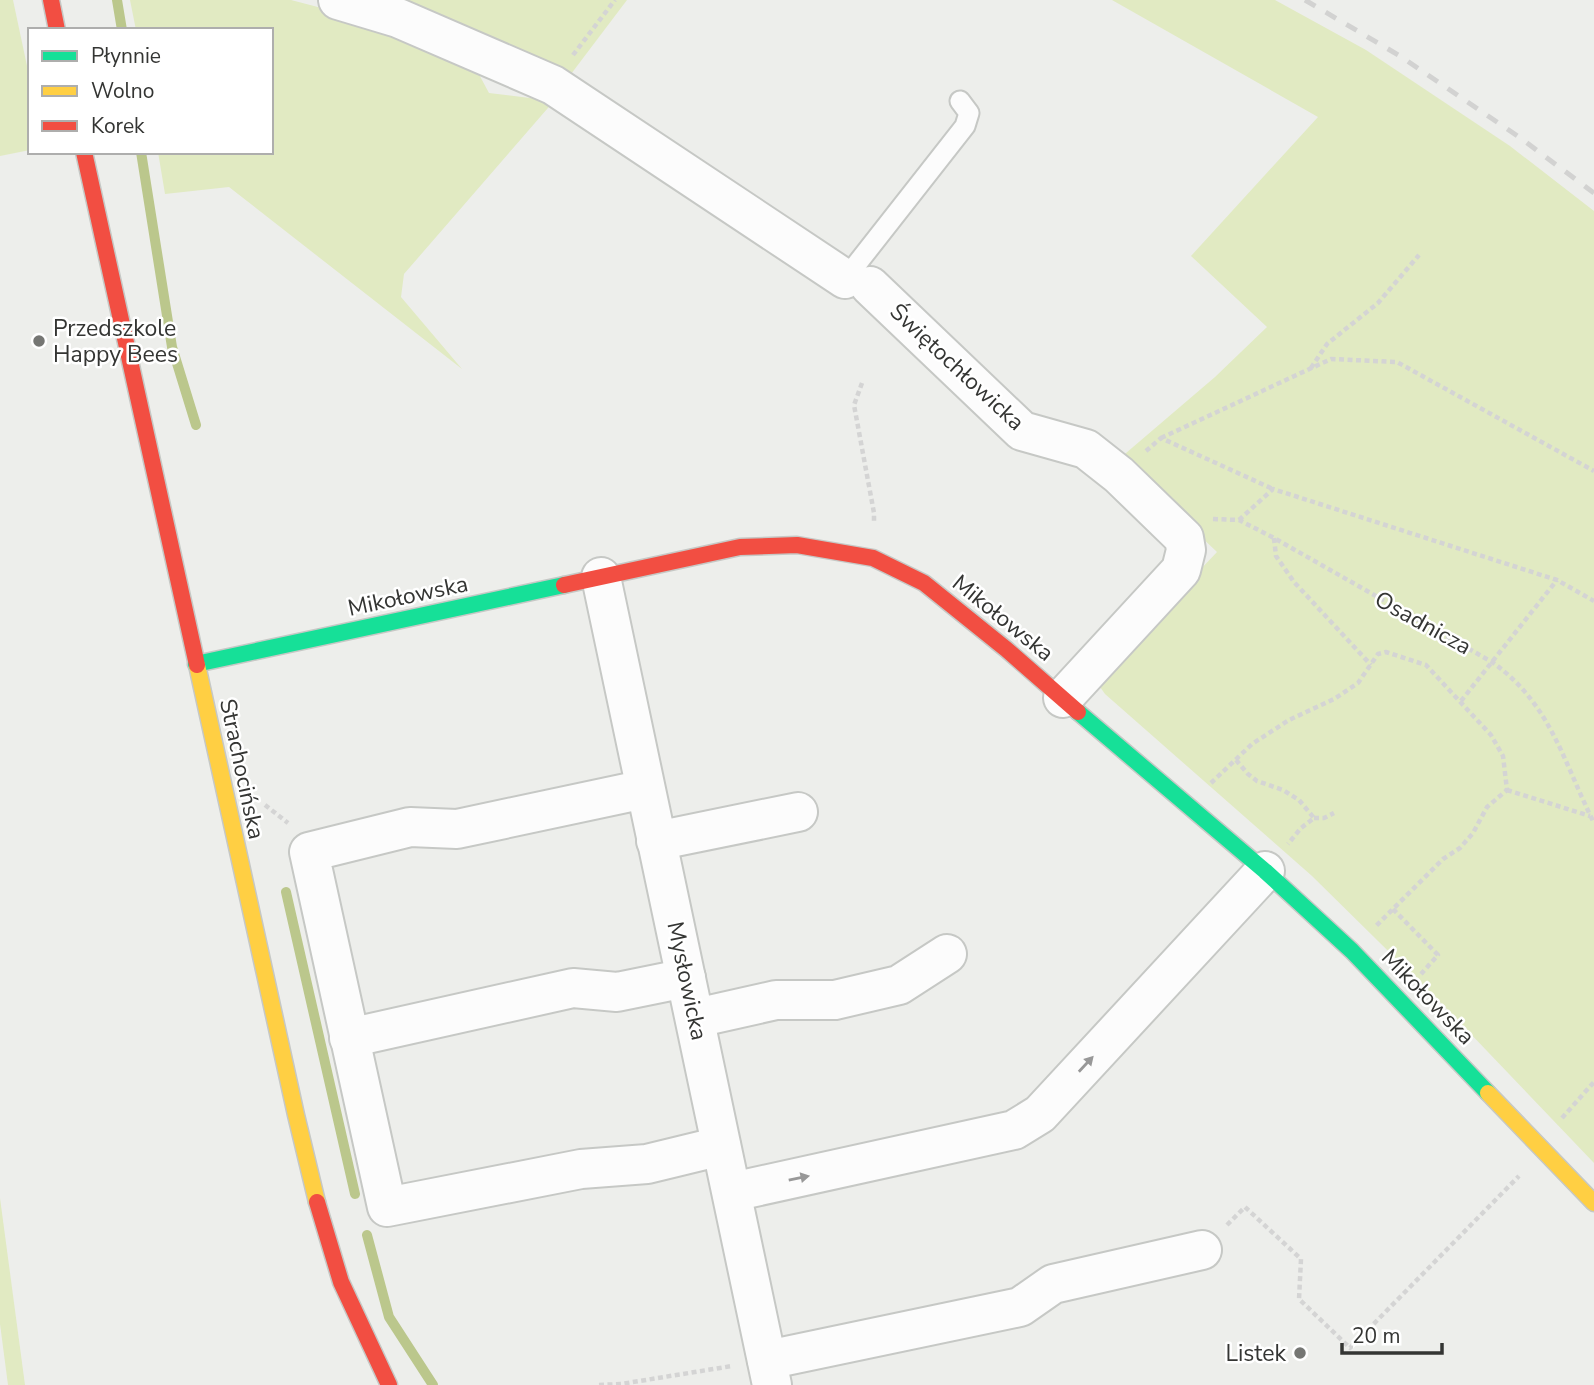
<svg xmlns="http://www.w3.org/2000/svg" width="1594" height="1385" font-family="'Nunito Sans',sans-serif">
  <rect width="100%" height="100%" fill="#edeeeb"/>
  <!-- green -->
  <g fill="#e1eac2">
    <path d="M 0,0 L 13,0 L 30,80 L 30,150 L 0,156 Z"/>
    <path d="M 130,0 L 291,0 L 337,12 L 475,67 L 489,93 L 554,101 L 404,274 L 401,297 L 462,369 L 229,187 L 165,194 L 158,152 L 271,152 L 271,30 L 136,30 Z"/>
    <path d="M 388,0 L 627,0 L 568,78 Z"/>
    <path d="M 1112,0 L 1275,0 L 1366,50 L 1510,146 L 1594,211 L 1594,1163 L 1444,1006 L 1312,876 L 1105,694 L 1098,684 L 1104,671 L 1217,552 L 1119,459 L 1215,377 L 1267,327 L 1191,256 L 1318,117 Z"/>
    <path d="M 0,1198 L 25,1385 L 8,1385 L 0,1324 Z"/>
  </g>
  <g fill="none" stroke-linecap="round" stroke-linejoin="round">
    <!-- stream -->
    <g stroke="#bbc78c" stroke-width="10">
      <path d="M 117,0 L 122,30"/>
      <path d="M 141,152 L 172,347 L 196,425"/>
      <path d="M 286,892 L 355,1194"/>
      <path d="M 367,1235 L 389,1317 L 433,1385"/>
    </g>
    <defs>
      <path id="lane" d="M 845,279 L 965,126 L 969,113 L 960,101"/>
      <g id="street">
        <path d="M 338,0 L 398,18 L 553,85 L 845,279"/>
        <path d="M 870,286 L 1022,431 L 1086,449 L 1119,475 L 1184,538 L 1186,550 L 1181,570 L 1063,698"/>
        <path d="M 601,577 L 772,1385"/>
        <path d="M 645,789 L 457,829 L 410,827 L 309,852 L 387,1207 L 581,1169 L 647,1164 L 721,1146"/>
        <path d="M 656,841 L 798,812"/>
        <path d="M 696,1018 L 776,1000 L 835,1000 L 899,985 L 947,954"/>
        <path d="M 349,1038 L 573,988 L 617,992 L 686,978"/>
        <path d="M 732,1192 L 1014,1130 L 1040,1114 L 1265,871"/>
        <path d="M 767,1360 L 1020,1307 L 1053,1284 L 1202,1250"/>
      </g>
      <g id="fast">
        <path d="M 196,664 L 564,585"/>
        <path d="M 1078,712 L 1265,871 L 1352,951 L 1488,1093"/>
      </g>
      <g id="slow">
        <path d="M 197,665 L 296,1115 L 317,1202"/>
        <path d="M 1488,1093 L 1594,1203"/>
      </g>
      <g id="jam">
        <path d="M 51,0 L 57,30"/>
        <path d="M 84,152 L 197,665"/>
        <path d="M 564,585 L 740,547 L 797,545 L 873,558 L 924,583 L 1006,649 L 1078,712"/>
        <path d="M 317,1202 L 341,1282 L 389,1385"/>
      </g>
    </defs>
    <!-- lane casing -->
    <use href="#lane" stroke="#c6c8c5" stroke-width="23"/>
    <!-- street casing -->
    <use href="#street" stroke="#c6c8c5" stroke-width="42"/>
    <!-- fast casing -->
    <use href="#fast" stroke="#c6c8c5" stroke-width="19"/>
    <!-- slow casing -->
    <use href="#slow" stroke="#c6c8c5" stroke-width="19"/>
    <!-- jam casing -->
    <use href="#jam" stroke="#c6c8c5" stroke-width="19"/>
    <!-- path -->
    <g stroke="#d4d4d4" stroke-width="4.5" stroke-dasharray="5 3.5" stroke-linecap="butt">
      <path d="M 573,55 L 615,0"/>
      <path d="M 1311,368 L 1327,344 L 1378,303 L 1419,255"/>
      <path d="M 862,383 L 854,405 L 874,513 L 874,522"/>
      <path d="M 1161,438 L 1331,359 L 1397,362 L 1594,471"/>
      <path d="M 1146,451 L 1161,438 L 1273,489"/>
      <path d="M 1213,519 L 1239,520 L 1274,538 L 1492,662 C 1551,704 1563,761 1594,823"/>
      <path d="M 1239,520 L 1273,489 L 1557,580 L 1594,601"/>
      <path d="M 1274,538 L 1276,556 L 1294,582 L 1371,665"/>
      <path d="M 1461,701 L 1557,580"/>
      <path d="M 1236,760 L 1248,774 L 1257,781 L 1283,790 L 1299,800 L 1314,818 L 1301,828 L 1288,844"/>
      <path d="M 1211,783 L 1252,744 L 1289,720 L 1334,699 L 1358,683 L 1378,654 L 1386,652 L 1426,665 L 1491,735 L 1503,756 L 1507,790 L 1487,807 L 1473,833 L 1460,848 L 1443,859 L 1375,927"/>
      <path d="M 1507,790 L 1590,816"/>
      <path d="M 265,805 L 288,823"/>
      <path d="M 1314,818 L 1324,818 L 1334,813"/>
      <path d="M 1393,909 L 1438,955 L 1421,974"/>
      <path d="M 1562,1118 L 1594,1082"/>
      <path d="M 1227,1225 L 1245,1207 L 1301,1259 L 1299,1299 L 1350,1348 L 1519,1176"/>
      <path d="M 599,1385 L 621,1384 L 732,1366"/>
    </g>
    <!-- lane -->
    <use href="#lane" stroke="#fcfcfc" stroke-width="19"/>
    <!-- street -->
    <use href="#street" stroke="#fcfcfc" stroke-width="38"/>
    <!-- fast -->
    <use href="#fast" stroke="#16e098" stroke-width="16"/>
    <!-- slow -->
    <use href="#slow" stroke="#ffcf43" stroke-width="16"/>
    <!-- jam -->
    <use href="#jam" stroke="#f24e42" stroke-width="16"/>
    <!-- rail -->
    <path stroke="#d2d2d1" stroke-width="5" stroke-dasharray="12 12" stroke-linecap="butt" d="M 1305,0 L 1400,56 L 1519,137 L 1594,193"/>
  </g>
  <!-- one-way arrows -->
  <defs><path id="oneway-solid" d="M-6-.8H1V-3.2L6.5 0L1 3.2V.8H-6Z" transform="scale(1.75)"/></defs>
  <g fill="#989898">
    <use href="#oneway-solid" transform="translate(1086 1064) rotate(-47)"/>
    <use href="#oneway-solid" transform="translate(799 1178) rotate(-12)"/>
  </g>
  <!-- markers -->
  <g fill="#757673" stroke="#fff" stroke-width="2.5">
    <circle cx="39" cy="341" r="7"/>
    <circle cx="1300" cy="1353" r="7"/>
  </g>
  <g text-anchor="middle" dominant-baseline="central" stroke-width="5" stroke-linejoin="round" paint-order="stroke">
    <!-- poi labels -->
    <g font-size="23" fill="#343533" stroke="#fff" text-anchor="start">
      <text x="53" y="328">Przedszkole<tspan x="53" dy="26">Happy Bees</tspan></text>
      <text x="1286" y="1353" text-anchor="end">Listek</text>
    </g>
    <!-- street labels -->
    <g font-size="23" fill="#343533" stroke="#fff">
      <text transform="translate(957 367) rotate(43)">Świętochłowicka</text>
      <text transform="translate(408 596) rotate(-12)">Mikołowska</text>
      <text transform="translate(1003 618) rotate(39)">Mikołowska</text>
      <text transform="translate(1423 623) rotate(29)">Osadnicza</text>
      <text transform="translate(242 769) rotate(78)">Strachocińska</text>
      <text transform="translate(687 981) rotate(78)">Mysłowicka</text>
      <text transform="translate(1428 997) rotate(46)">Mikołowska</text>
    </g>
  </g>
  <!-- legend -->
  <rect x="28" y="28" width="245" height="126" fill="#ffffff" stroke="#aeaead" stroke-width="2"/>
  <rect x="42" y="51" width="35" height="10" fill="#16e098" stroke="#aeaead" stroke-width="2"/>
  <text x="91" y="63" font-size="21" fill="#343533">Płynnie</text>
  <rect x="42" y="86" width="35" height="10" fill="#ffcf43" stroke="#aeaead" stroke-width="2"/>
  <text x="91" y="98" font-size="21" fill="#343533">Wolno</text>
  <rect x="42" y="121" width="35" height="10" fill="#f24e42" stroke="#aeaead" stroke-width="2"/>
  <text x="91" y="133" font-size="21" fill="#343533">Korek</text>
  <!-- scale -->
  <path d="M1342 1343v10h100v-10" fill="none" stroke="#343533" stroke-width="3.5"/>
  <text x="1352" y="1343" font-size="21" fill="#343533" stroke="#ffffff" stroke-width="5" paint-order="stroke">20 m</text>
</svg>
